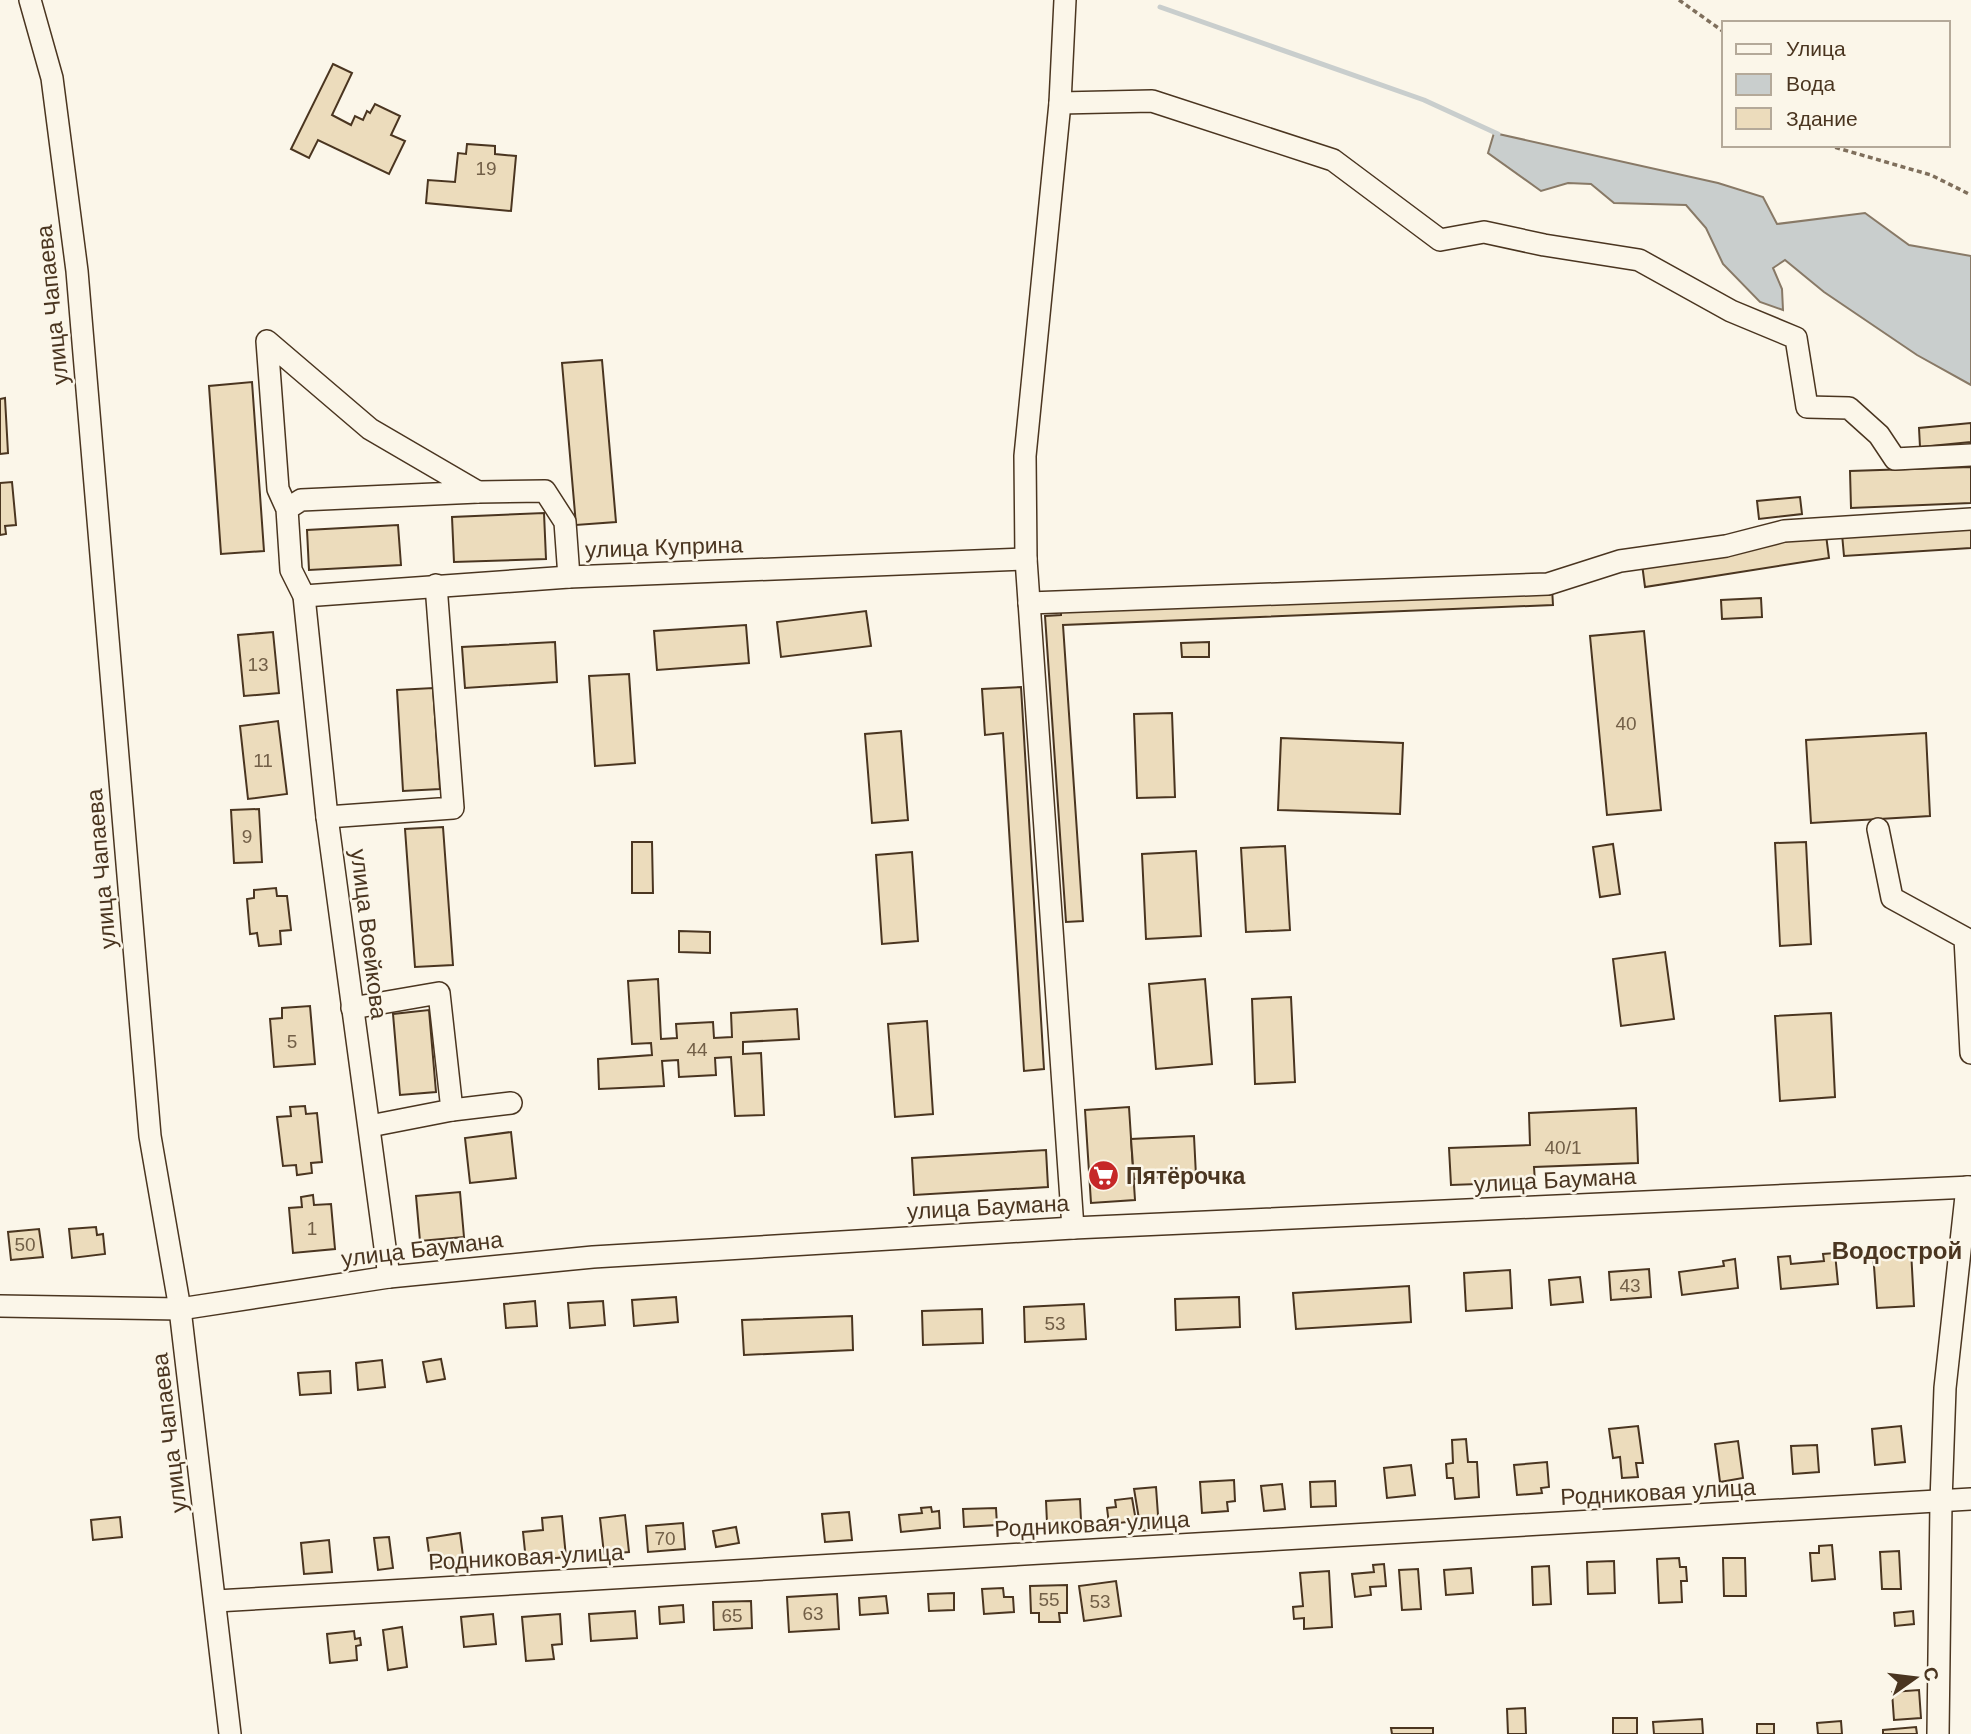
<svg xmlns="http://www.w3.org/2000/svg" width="1971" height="1734" font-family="Helvetica,sans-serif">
  <rect width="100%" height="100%" fill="#fbf6e9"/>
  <!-- water -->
  <path fill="#c9cecd" stroke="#887966" stroke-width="2" d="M 1494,133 L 1718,183 L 1763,197 L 1777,224 L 1865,213 L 1909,245 L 1971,256 L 1971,385 L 1917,355 L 1824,292 L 1785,260 L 1773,268 L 1782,289 L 1783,310 L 1760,302 L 1723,264 L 1706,228 L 1686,205 L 1614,203 L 1591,184 L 1568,183 L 1541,191 L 1488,153 Z"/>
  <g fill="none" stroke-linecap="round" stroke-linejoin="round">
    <!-- stream -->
    <path stroke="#c9cecd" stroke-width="5" d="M 1160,7 L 1424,100 L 1498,134"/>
  </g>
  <!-- building -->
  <g fill="#ecdcbc" stroke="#4a3520" stroke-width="2">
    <path d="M 333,64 L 352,73 L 332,115 L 351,125 L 355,116 L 363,120 L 367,111 L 370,113 L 375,104 L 400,116 L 391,135 L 405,141 L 389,174 L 318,140 L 309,158 L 291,149 Z"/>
    <path d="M 467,144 L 495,146 L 495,154 L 516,156 L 511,211 L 426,203 L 428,180 L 455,182 L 458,153 L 466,154 Z"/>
    <path d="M 602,360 L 616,522 L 576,525 L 562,363 Z"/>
    <path d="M 252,382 L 264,551 L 221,554 L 209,386 Z"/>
    <path d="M 5,398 L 8,453 L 0,454 L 0,399 Z"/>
    <path d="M 1971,423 L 1971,442 L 1920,447 L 1919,428 Z"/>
    <path d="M 1971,467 L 1971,503 L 1851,508 L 1850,471 Z"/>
    <path d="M 12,482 L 16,525 L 5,526 L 6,534 L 0,535 L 0,483 Z"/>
    <path d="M 1800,497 L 1802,514 L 1759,519 L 1757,501 Z"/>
    <path d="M 544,513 L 546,559 L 454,562 L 452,517 Z"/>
    <path d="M 398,525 L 401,565 L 309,570 L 307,530 Z"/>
    <path d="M 1971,527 L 1971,548 L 1844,556 L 1842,534 Z"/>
    <path d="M 1826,535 L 1829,558 L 1645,587 L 1642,564 Z"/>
    <path d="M 1552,588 L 1553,605 L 1063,625 L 1083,921 L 1066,922 L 1045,616 L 1061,615 L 1061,608 Z"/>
    <path d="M 1761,598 L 1762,617 L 1722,619 L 1721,600 Z"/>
    <path d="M 866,611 L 871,646 L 781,657 L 777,622 Z"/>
    <path d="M 746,625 L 749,663 L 657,670 L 654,631 Z"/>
    <path d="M 1644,631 L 1661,810 L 1607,815 L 1590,636 Z"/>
    <path d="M 273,632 L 279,693 L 244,696 L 238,635 Z"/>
    <path d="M 555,642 L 557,682 L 465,688 L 462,647 Z"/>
    <path d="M 1209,642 L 1209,657 L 1182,657 L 1181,643 Z"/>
    <path d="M 629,674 L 635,763 L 595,766 L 589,676 Z"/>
    <path d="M 1021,687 L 1044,1069 L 1024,1071 L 1003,733 L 985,735 L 982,689 Z"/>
    <path d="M 433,688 L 440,789 L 403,791 L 397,690 Z"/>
    <path d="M 1172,713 L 1175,797 L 1137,798 L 1134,714 Z"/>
    <path d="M 278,721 L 287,794 L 248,799 L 240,726 Z"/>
    <path d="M 901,731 L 908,820 L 872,823 L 865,734 Z"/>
    <path d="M 1926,733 L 1930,816 L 1811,823 L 1806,740 Z"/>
    <path d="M 1281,738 L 1403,743 L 1400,814 L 1278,810 Z"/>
    <path d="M 259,809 L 262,862 L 234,863 L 231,810 Z"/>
    <path d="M 443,827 L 453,965 L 415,967 L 405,829 Z"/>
    <path d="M 632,842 L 652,842 L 653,893 L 632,893 Z"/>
    <path d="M 1806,842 L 1811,944 L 1780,946 L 1775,843 Z"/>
    <path d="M 1613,844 L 1620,894 L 1600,897 L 1593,847 Z"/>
    <path d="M 1285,846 L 1290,930 L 1246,932 L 1241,848 Z"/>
    <path d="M 1196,851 L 1201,936 L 1146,939 L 1142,854 Z"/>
    <path d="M 912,852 L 918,941 L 882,944 L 876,855 Z"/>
    <path d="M 276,888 L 277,896 L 287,896 L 291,930 L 280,931 L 281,944 L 259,946 L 257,933 L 250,934 L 247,899 L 254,898 L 254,890 Z"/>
    <path d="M 679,931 L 710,932 L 710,953 L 679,952 Z"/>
    <path d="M 1665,952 L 1674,1019 L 1621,1026 L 1613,959 Z"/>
    <path d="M 658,979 L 661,1039 L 677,1038 L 676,1024 L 713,1022 L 714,1038 L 732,1037 L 731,1013 L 797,1009 L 799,1039 L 743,1042 L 743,1054 L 761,1053 L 764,1115 L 735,1116 L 731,1057 L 715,1058 L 716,1075 L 679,1077 L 678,1060 L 662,1061 L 664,1086 L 599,1089 L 598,1059 L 652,1055 L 651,1043 L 632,1044 L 628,981 Z"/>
    <path d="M 1205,979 L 1212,1064 L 1156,1069 L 1149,984 Z"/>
    <path d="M 1291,997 L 1295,1082 L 1255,1084 L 1252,999 Z"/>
    <path d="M 310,1006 L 315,1064 L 274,1067 L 270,1019 L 282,1018 L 282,1008 Z"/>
    <path d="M 429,1010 L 436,1092 L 400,1095 L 393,1014 Z"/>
    <path d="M 1831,1013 L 1835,1097 L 1780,1101 L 1775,1016 Z"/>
    <path d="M 927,1021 L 933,1114 L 895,1117 L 888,1024 Z"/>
    <path d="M 305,1106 L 306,1114 L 317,1113 L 322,1162 L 311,1163 L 312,1173 L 297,1175 L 296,1165 L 283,1166 L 277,1117 L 291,1116 L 290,1107 Z"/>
    <path d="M 1129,1107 L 1135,1200 L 1091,1203 L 1085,1110 Z"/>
    <path d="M 1636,1108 L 1638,1163 L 1534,1167 L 1535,1182 L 1451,1185 L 1449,1148 L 1530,1145 L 1529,1113 Z"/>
    <path d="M 511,1132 L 516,1178 L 470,1183 L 465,1138 Z"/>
    <path d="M 1194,1136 L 1196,1176 L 1134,1179 L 1131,1139 Z"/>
    <path d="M 1046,1150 L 1048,1187 L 914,1195 L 912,1158 Z"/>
    <path d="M 460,1192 L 464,1237 L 420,1241 L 416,1196 Z"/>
    <path d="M 313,1195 L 314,1205 L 331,1204 L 335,1249 L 293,1253 L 289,1208 L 302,1207 L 301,1197 Z"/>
    <path d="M 96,1227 L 97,1235 L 103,1234 L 105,1254 L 72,1258 L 69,1229 Z"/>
    <path d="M 39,1229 L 43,1257 L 11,1260 L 8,1232 Z"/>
    <path d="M 1911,1250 L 1914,1306 L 1877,1308 L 1873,1252 Z"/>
    <path d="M 1835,1253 L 1838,1284 L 1781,1289 L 1778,1257 L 1790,1256 L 1791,1264 L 1824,1261 L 1823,1254 Z"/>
    <path d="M 1735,1259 L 1738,1288 L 1682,1295 L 1679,1272 L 1724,1266 L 1723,1261 Z"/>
    <path d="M 1649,1269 L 1651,1297 L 1611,1300 L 1609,1272 Z"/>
    <path d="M 1510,1270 L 1512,1308 L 1466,1311 L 1464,1273 Z"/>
    <path d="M 1580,1277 L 1583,1302 L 1551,1305 L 1549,1280 Z"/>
    <path d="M 1409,1286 L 1411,1322 L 1296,1329 L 1293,1293 Z"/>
    <path d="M 676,1297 L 678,1322 L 634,1326 L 632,1300 Z"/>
    <path d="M 1239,1297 L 1240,1327 L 1176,1330 L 1175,1299 Z"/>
    <path d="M 535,1301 L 537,1326 L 506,1328 L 504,1304 Z"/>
    <path d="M 603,1301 L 605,1325 L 570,1328 L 568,1303 Z"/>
    <path d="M 1084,1304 L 1086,1339 L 1025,1342 L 1024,1307 Z"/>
    <path d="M 982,1309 L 983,1343 L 923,1345 L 922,1311 Z"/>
    <path d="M 852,1316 L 853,1350 L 744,1355 L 742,1320 Z"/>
    <path d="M 441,1359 L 445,1379 L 427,1382 L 423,1362 Z"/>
    <path d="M 382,1360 L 385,1387 L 358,1390 L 356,1363 Z"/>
    <path d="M 330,1371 L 331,1393 L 300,1395 L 298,1373 Z"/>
    <path d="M 1638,1426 L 1643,1463 L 1636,1463 L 1638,1477 L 1622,1478 L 1620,1457 L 1613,1458 L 1609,1429 Z"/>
    <path d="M 1901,1426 L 1905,1462 L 1875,1465 L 1872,1429 Z"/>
    <path d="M 1466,1439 L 1468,1462 L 1477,1462 L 1479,1497 L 1455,1499 L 1453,1478 L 1447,1478 L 1446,1464 L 1453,1463 L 1452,1440 Z"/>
    <path d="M 1738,1441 L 1743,1478 L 1720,1482 L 1715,1444 Z"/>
    <path d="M 1817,1445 L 1819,1472 L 1793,1474 L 1791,1446 Z"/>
    <path d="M 1547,1462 L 1549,1487 L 1541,1488 L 1542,1493 L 1517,1495 L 1514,1465 Z"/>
    <path d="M 1411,1465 L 1415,1495 L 1387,1498 L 1384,1468 Z"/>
    <path d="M 1234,1480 L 1235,1501 L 1227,1502 L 1228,1511 L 1202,1513 L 1200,1482 Z"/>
    <path d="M 1335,1481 L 1336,1506 L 1311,1507 L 1310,1482 Z"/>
    <path d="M 1282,1484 L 1285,1509 L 1264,1511 L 1261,1486 Z"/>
    <path d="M 1156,1487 L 1159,1529 L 1141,1531 L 1134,1489 Z"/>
    <path d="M 1132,1498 L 1136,1521 L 1109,1524 L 1107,1508 L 1116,1507 L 1115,1500 Z"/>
    <path d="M 1080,1499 L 1081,1521 L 1047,1523 L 1046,1501 Z"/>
    <path d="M 931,1507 L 932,1512 L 939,1511 L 940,1528 L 901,1532 L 899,1515 L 922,1513 L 921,1508 Z"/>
    <path d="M 996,1508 L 997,1525 L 964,1527 L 963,1509 Z"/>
    <path d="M 849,1512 L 852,1540 L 825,1542 L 822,1514 Z"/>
    <path d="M 625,1515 L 629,1552 L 604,1554 L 600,1518 Z"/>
    <path d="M 562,1516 L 566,1557 L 526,1561 L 523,1532 L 543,1530 L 542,1518 Z"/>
    <path d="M 120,1517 L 122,1537 L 93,1540 L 91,1520 Z"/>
    <path d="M 683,1523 L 685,1549 L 648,1552 L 646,1526 Z"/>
    <path d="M 736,1527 L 739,1543 L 716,1547 L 713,1531 Z"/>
    <path d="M 460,1533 L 464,1564 L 431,1568 L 427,1538 Z"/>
    <path d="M 389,1537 L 393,1568 L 378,1570 L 374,1538 Z"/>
    <path d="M 329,1540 L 332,1572 L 304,1574 L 301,1543 Z"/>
    <path d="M 1832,1545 L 1835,1579 L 1812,1581 L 1810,1553 L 1819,1553 L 1819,1546 Z"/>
    <path d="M 1899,1551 L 1901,1589 L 1882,1589 L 1880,1552 Z"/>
    <path d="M 1679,1558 L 1680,1567 L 1686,1567 L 1687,1581 L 1681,1581 L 1682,1602 L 1659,1603 L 1657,1559 Z"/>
    <path d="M 1723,1558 L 1745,1558 L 1746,1596 L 1724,1596 Z"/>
    <path d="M 1614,1561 L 1615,1593 L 1588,1594 L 1587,1562 Z"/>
    <path d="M 1384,1564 L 1386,1586 L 1370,1587 L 1371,1595 L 1355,1597 L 1352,1574 L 1374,1572 L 1373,1565 Z"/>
    <path d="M 1549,1566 L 1551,1604 L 1533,1605 L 1532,1567 Z"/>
    <path d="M 1471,1568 L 1473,1593 L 1446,1595 L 1444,1570 Z"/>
    <path d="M 1418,1569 L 1421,1609 L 1402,1610 L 1399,1570 Z"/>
    <path d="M 1329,1571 L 1332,1627 L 1304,1629 L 1304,1618 L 1294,1619 L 1293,1607 L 1303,1606 L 1300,1573 Z"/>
    <path d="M 1116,1581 L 1121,1616 L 1084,1621 L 1079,1586 Z"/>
    <path d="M 1067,1585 L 1067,1613 L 1059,1613 L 1060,1622 L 1039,1622 L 1039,1613 L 1031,1613 L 1030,1586 Z"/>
    <path d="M 1003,1588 L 1004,1597 L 1013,1597 L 1014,1612 L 984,1614 L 982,1589 Z"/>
    <path d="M 954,1593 L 954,1610 L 929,1611 L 928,1594 Z"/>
    <path d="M 837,1594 L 839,1629 L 789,1632 L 787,1597 Z"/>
    <path d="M 886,1596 L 888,1613 L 860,1615 L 859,1598 Z"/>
    <path d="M 751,1601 L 752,1628 L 714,1630 L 713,1602 Z"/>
    <path d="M 683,1605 L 684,1622 L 660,1624 L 659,1607 Z"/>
    <path d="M 635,1611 L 637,1638 L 591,1641 L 589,1614 Z"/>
    <path d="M 1913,1611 L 1914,1624 L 1895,1626 L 1894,1613 Z"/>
    <path d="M 493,1614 L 496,1644 L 464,1647 L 461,1617 Z"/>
    <path d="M 560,1614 L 562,1644 L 552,1645 L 554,1659 L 526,1661 L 522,1617 Z"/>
    <path d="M 402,1627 L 407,1667 L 388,1670 L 383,1630 Z"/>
    <path d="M 354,1631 L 355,1639 L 360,1638 L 361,1645 L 356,1646 L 357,1660 L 330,1663 L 327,1634 Z"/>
    <path d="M 1919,1690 L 1921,1718 L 1894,1720 L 1892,1692 Z"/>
    <path d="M 1525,1708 L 1526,1734 L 1508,1734 L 1507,1709 Z"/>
    <rect x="1613" y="1718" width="24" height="16"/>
    <path d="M 1702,1719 L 1703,1734 L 1654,1734 L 1653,1722 Z"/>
    <path d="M 1841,1721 L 1842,1734 L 1818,1734 L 1817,1723 Z"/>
    <rect x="1757" y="1724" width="17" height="10"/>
    <path d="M 1916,1727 L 1917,1734 L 1883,1734 L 1883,1730 Z"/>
    <path d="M 1391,1728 L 1433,1728 L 1433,1734 L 1392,1734 Z"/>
  </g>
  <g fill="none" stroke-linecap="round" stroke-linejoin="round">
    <defs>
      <g id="minor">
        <path d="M 30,0 L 52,78 L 77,271 L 150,1136 L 180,1309 L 230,1734"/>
        <path d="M 1065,0 L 1060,103 L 1025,456 L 1026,559 L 1073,1228"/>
        <path d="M 1060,103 L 1152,101 L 1333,160 L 1440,240 L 1484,232 L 1544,245 L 1639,260 L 1731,311 L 1796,338 L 1807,407 L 1849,408 L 1879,435 L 1895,459 L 1971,455"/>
        <path d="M 478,492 L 545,491 L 565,522 L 569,577"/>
        <path d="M 287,509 L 301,500 L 478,492 L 370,429 L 267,341 L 278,489 L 287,509 L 291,570 L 304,596 L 327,817 L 389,1277"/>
        <path d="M 304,596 L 569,577 L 1026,559"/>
        <path d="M 1029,603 L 1548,584 L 1620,561 L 1726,546 L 1784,531 L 1971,519"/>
        <path d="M 327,817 L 453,808 L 436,585"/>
        <path d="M 1878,829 L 1892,898 L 1965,938 L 1971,1053"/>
        <path d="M 352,1008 L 439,993 L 452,1110 L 370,1126"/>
        <path d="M 452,1110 L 511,1103"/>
        <path d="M 0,1306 L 180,1309 L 389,1277 L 593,1257 L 1073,1228 L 1971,1187"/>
        <path d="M 216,1601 L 1971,1499"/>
        <path d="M 1938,1734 L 1941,1502 L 1945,1388 L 1967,1187"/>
      </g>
    </defs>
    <!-- minor casing -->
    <use href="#minor" stroke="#4a3520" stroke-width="24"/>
    <!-- path -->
    <g stroke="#7f6f5c" stroke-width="3.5" stroke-dasharray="5 3.5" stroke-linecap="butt">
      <path d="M 1679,0 L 1724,32"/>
      <path d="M 1827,145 L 1931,175 L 1971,195"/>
    </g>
    <!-- minor -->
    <use href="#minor" stroke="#fbf6e9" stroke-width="21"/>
  </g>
  <!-- icons -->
  <defs>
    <symbol id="supermarket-disc" viewBox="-11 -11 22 22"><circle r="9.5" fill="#c62828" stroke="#fbf6e9"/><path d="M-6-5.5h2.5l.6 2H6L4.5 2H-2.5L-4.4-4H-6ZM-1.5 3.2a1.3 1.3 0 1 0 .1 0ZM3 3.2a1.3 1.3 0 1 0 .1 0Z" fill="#fff"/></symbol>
  </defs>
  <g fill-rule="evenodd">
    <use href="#supermarket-disc" x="1086" y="1158" width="35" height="35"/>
  </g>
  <g text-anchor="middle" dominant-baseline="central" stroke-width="5" stroke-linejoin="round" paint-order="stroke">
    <!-- number labels -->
    <g font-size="19" fill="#725f47">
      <text x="486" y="168">19</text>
      <text x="258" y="664">13</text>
      <text x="1626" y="723">40</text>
      <text x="263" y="760">11</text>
      <text x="247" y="836">9</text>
      <text x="292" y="1041">5</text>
      <text x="697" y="1049">44</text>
      <text x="1563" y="1147">40/1</text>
      <text x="312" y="1228">1</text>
      <text x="25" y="1244">50</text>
      <text x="1630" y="1285">43</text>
      <text x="1055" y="1323">53</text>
      <text x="665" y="1538">70</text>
      <text x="1049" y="1599">55</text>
      <text x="1100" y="1601">53</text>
      <text x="813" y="1613">63</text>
      <text x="732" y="1615">65</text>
    </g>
    <!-- street labels -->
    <g font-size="23" fill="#4a3520" stroke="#fbf6e9">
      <text transform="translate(52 305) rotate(-96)">улица Чапаева</text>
      <text transform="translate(664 547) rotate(-2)">улица Куприна</text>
      <text transform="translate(101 869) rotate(-95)">улица Чапаева</text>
      <text transform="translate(369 934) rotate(83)">улица Воейкова</text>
      <text transform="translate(1555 1180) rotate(-3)">улица Баумана</text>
      <text transform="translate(988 1207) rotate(-3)">улица Баумана</text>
      <text transform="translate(422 1249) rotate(-7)">улица Баумана</text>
      <text transform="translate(169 1433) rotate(-97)">улица Чапаева</text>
      <text transform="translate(1658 1492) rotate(-3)">Родниковая улица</text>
      <text transform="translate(1092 1524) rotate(-3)">Родниковая улица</text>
      <text transform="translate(526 1557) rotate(-3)">Родниковая улица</text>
    </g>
    <!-- poi labels -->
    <g font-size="23" font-weight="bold" fill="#4a3520" stroke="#fbf6e9" text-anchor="start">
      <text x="1126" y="1176">Пятёрочка</text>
    </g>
    <!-- neighbourhood labels -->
    <g font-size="24" font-weight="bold" fill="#4a3520" stroke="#fbf6e9">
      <text x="1897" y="1250">Водострой</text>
    </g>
  </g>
  <!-- legend -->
  <rect x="1722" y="21" width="228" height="126" fill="#fbf6e9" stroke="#b4a999" stroke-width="2"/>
  <rect x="1736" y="44" width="35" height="10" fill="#fbf6e9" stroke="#b4a999" stroke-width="2"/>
  <text x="1786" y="56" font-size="21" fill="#4a3520">Улица</text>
  <rect x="1736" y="74" width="35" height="21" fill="#c9cecd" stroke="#b4a999" stroke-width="2"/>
  <text x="1786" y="91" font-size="21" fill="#4a3520">Вода</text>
  <rect x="1736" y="108" width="35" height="21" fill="#ecdcbc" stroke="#b4a999" stroke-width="2"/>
  <text x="1786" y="126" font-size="21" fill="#4a3520">Здание</text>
  <!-- north arrow -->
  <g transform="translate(1915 1678) rotate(76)" stroke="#fbf6e9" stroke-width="5" paint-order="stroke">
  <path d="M0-5L12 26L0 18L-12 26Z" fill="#4a3520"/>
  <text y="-10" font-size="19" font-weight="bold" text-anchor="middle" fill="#4a3520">С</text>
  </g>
</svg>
